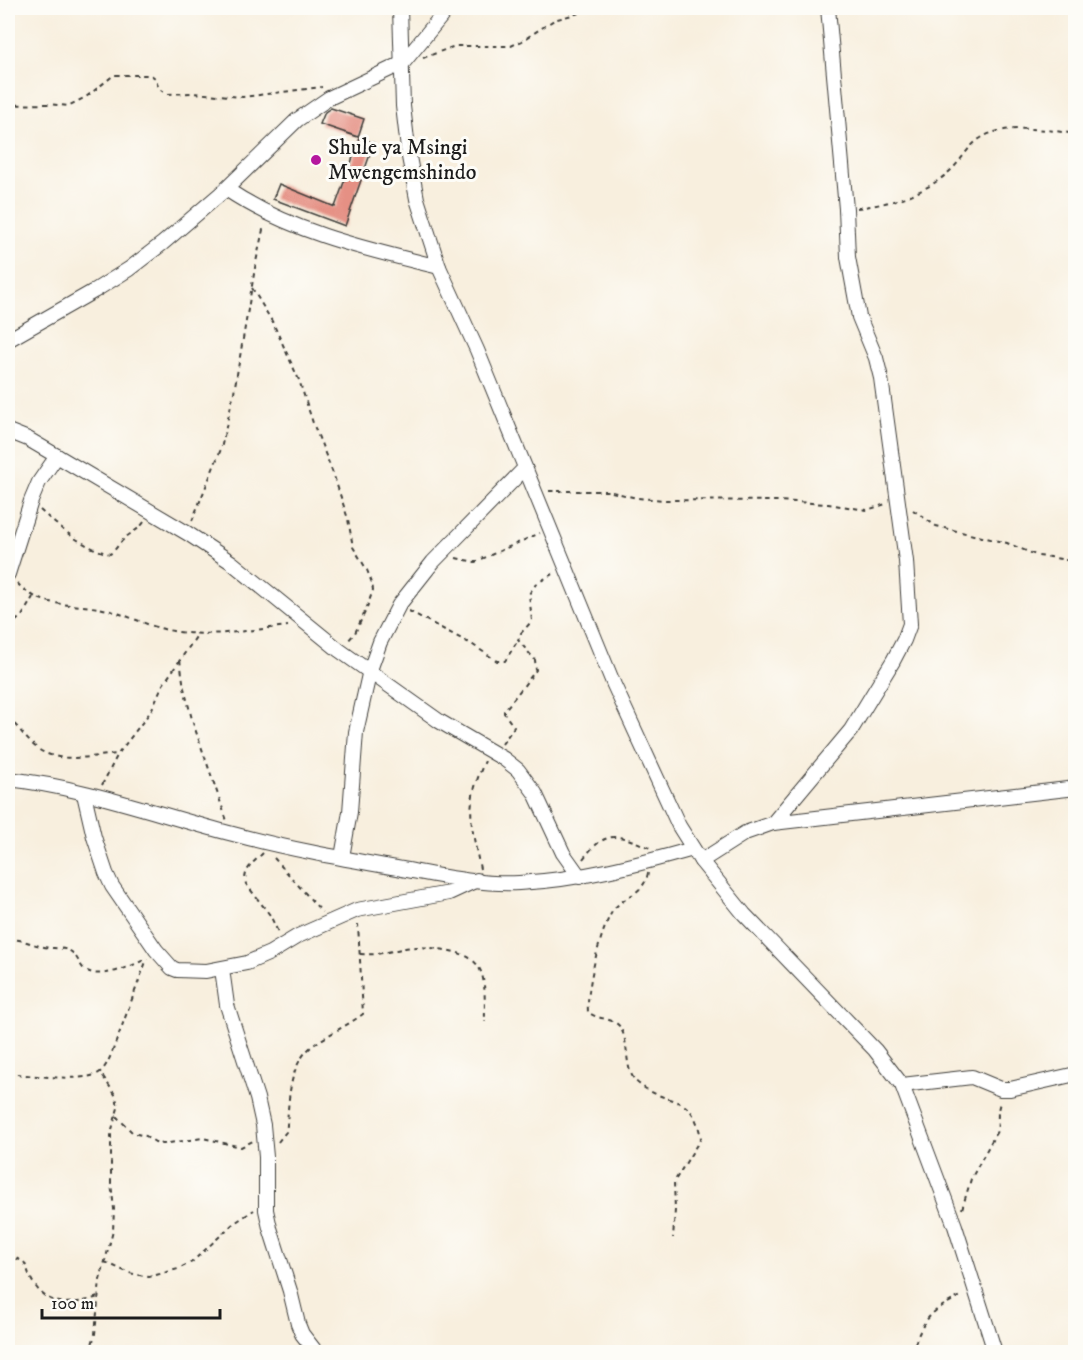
<svg xmlns="http://www.w3.org/2000/svg" width="1083" height="1360" font-family="'IM FELL DW Pica',serif">
  <rect width="100%" height="100%" fill="#fdfcf7"/>
  <filter id="ink" filterUnits="userSpaceOnUse"><feTurbulence type="fractalNoise" baseFrequency=".0167" numOctaves="2"/><feDisplacementMap in="SourceGraphic" scale="12" xChannelSelector="R" yChannelSelector="G"/><feConvolveMatrix kernelMatrix="1 2 1 2 8 2 1 2 1" color-interpolation-filters="sRGB"/></filter>
  <filter id="wash" filterUnits="userSpaceOnUse"><feTurbulence type="fractalNoise" baseFrequency=".008" numOctaves="4" result="noise"/><feDisplacementMap in="SourceGraphic" scale="24" xChannelSelector="R" yChannelSelector="G"/><feGaussianBlur stdDeviation="1.35" result="paint"/><feColorMatrix in="noise" values="0 0 0 0 0 0 0 0 0 0 0 0 0 0 0 0 0 1.4 0 .05"/><feComposite in="paint" operator="in"/></filter>
  <g filter="url(#wash)">
    <rect width="100%" height="100%" fill="#f8efde"/>
    <g id="blocks">
      <!-- building -->
      <g fill="#e59084">
        <path d="M 331,108 L 364,119 L 358,137 L 320,124 L 325,112 Z"/>
        <path d="M 360,138 L 374,143 L 345,226 L 273,199 L 279,184 L 335,207 Z"/>
      </g>
    </g>
  </g>
  <g filter="url(#ink)">
    <use href="#blocks" fill-opacity="0" stroke="#3d3c39" stroke-width="1.5"/>
    <g fill="none" stroke-linecap="round" stroke-linejoin="round">
      <defs>
        <g id="minor">
          <path d="M 400,8 L 403,106 L 409,157 L 417,199 L 439,267 L 477,350 L 614,685 L 679,826 L 701,861 L 744,914 L 875,1050 L 902,1085 L 955,1226 L 995,1352"/>
          <path d="M 226,189 C 290,232 365,249 439,267"/>
          <path d="M 8,340 L 94,291 L 129,269 L 163,243 L 226,189 L 297,120 L 329,98 L 403,63 L 448,8"/>
          <path d="M 8,431 L 28,439 L 57,456 L 187,533 L 231,562 L 339,650 L 439,721 L 504,759 L 518,770 L 535,793 L 563,853 L 580,877"/>
          <path d="M 8,574 L 31,501 L 39,482 L 57,456"/>
          <path d="M 8,779 C 84,787 159,815 233,834 C 288,849 346,859 402,869 C 440,876 481,885 519,883 C 579,880 636,865 693,849"/>
          <path d="M 84,794 L 94,837 L 106,873 L 112,886 L 156,950 L 172,968 L 177,970 L 206,971 L 247,963 L 270,953 L 298,936 L 357,910 L 449,893 L 477,880"/>
          <path d="M 773,823 L 851,730 L 893,661 L 904,640 L 910,624 L 906,561 L 881,378 L 876,358 L 859,317 L 848,257 L 846,209 L 828,8"/>
          <path d="M 342,857 L 350,812 L 356,732 L 370,670 L 380,642 L 399,605 L 433,562 L 525,468"/>
          <path d="M 701,861 L 745,833 L 773,823 L 1076,788"/>
          <path d="M 222,969 L 227,1005 L 257,1098 L 263,1125 L 266,1157 L 266,1210 L 270,1228 L 290,1291 L 298,1324 L 302,1334 L 316,1352"/>
          <path d="M 902,1085 L 972,1077 L 1001,1089 L 1010,1089 L 1076,1074"/>
        </g>
      </defs>
      <!-- minor casing -->
      <use href="#minor" stroke="#3d3c39" stroke-width="16"/>
      <!-- path -->
      <g stroke="#3d3c39" stroke-width="2" stroke-dasharray="4.5 4.5" stroke-linecap="butt">
        <path d="M 423,58 L 455,46 L 511,46 L 522,41 L 554,20 L 597,8"/>
        <path d="M 8,105 L 49,104 L 68,106 L 86,97 L 114,75 L 151,75 L 155,78 L 159,89 L 167,94 L 193,93 L 243,97 L 322,87"/>
        <path d="M 857,208 C 891,204 928,193 953,168 C 962,159 969,145 981,138 C 1003,123 1050,130 1076,134"/>
        <path d="M 252,288 L 273,323 L 299,380 L 313,423 L 334,476 L 348,519 L 353,547 L 367,570 L 372,583 L 373,590 L 366,610 L 355,633 L 347,642"/>
        <path d="M 549,491 L 608,491 L 637,498 L 666,500 L 778,501 L 828,504 L 867,510 L 886,504"/>
        <path d="M 40,510 C 61,529 82,547 110,554 C 116,550 119,543 124,539 C 131,532 139,530 144,522"/>
        <path d="M 913,510 L 936,526 L 1007,543 L 1038,556 L 1050,557 L 1076,562"/>
        <path d="M 192,521 L 221,449 L 234,392 L 256,262 L 264,225"/>
        <path d="M 456,558 L 475,562 L 540,533"/>
        <path d="M 17,583 C 43,610 70,602 103,609 C 127,614 148,627 173,631 C 211,638 250,630 288,626"/>
        <path d="M 409,611 L 473,645 L 497,661 L 505,661 L 518,640"/>
        <path d="M 8,627 L 22,616 L 33,597"/>
        <path d="M 180,660 L 184,688 L 193,723 L 227,821"/>
        <path d="M 8,718 C 19,727 26,740 38,749 C 59,764 94,756 118,754"/>
        <path d="M 502,744 L 514,727 L 504,713 L 504,711 L 536,670 L 535,660 L 518,640 L 521,633 L 532,621 L 529,594 L 536,584 L 554,573"/>
        <path d="M 102,785 L 118,754 L 151,711 L 162,686 L 198,634"/>
        <path d="M 263,853 C 254,862 242,870 246,884 L 270,915 L 278,932"/>
        <path d="M 274,858 L 322,912"/>
        <path d="M 583,859 C 606,829 618,834 650,848"/>
        <path d="M 480,869 C 471,822 464,806 485,761"/>
        <path d="M 648,873 C 644,894 626,895 614,909 C 601,926 586,990 588,1012 C 597,1020 613,1017 620,1027 C 631,1044 622,1071 639,1084 C 670,1108 692,1091 701,1138 L 674,1182 L 675,1210 L 673,1238"/>
        <path d="M 8,940 C 19,938 28,943 40,946 C 49,949 59,947 68,950 C 76,953 78,962 83,968 C 97,982 132,966 146,959"/>
        <path d="M 360,954 C 379,955 383,953 401,949 C 412,946 426,947 438,949 C 490,955 484,977 485,1022"/>
        <path d="M 8,1073 C 27,1075 81,1082 97,1074 C 106,1069 109,1059 113,1050 L 147,959"/>
        <path d="M 116,1116 L 133,1133 L 146,1136 L 155,1142 L 163,1144 L 203,1138 L 241,1147 L 253,1141"/>
        <path d="M 278,1142 L 286,1132 L 287,1125 C 289,1097 289,1062 315,1044 C 331,1033 348,1025 363,1014 L 358,924"/>
        <path d="M 962,1209 L 971,1179 L 997,1131 C 999,1121 996,1110 1001,1101"/>
        <path d="M 8,1254 L 24,1262 C 28,1269 29,1277 34,1284 C 49,1308 74,1305 98,1297"/>
        <path d="M 105,1262 L 129,1273 L 149,1277 L 178,1269 L 192,1262 L 233,1224 L 254,1210"/>
        <path d="M 90,1352 L 95,1334 L 100,1280 L 113,1231 L 114,1209 L 111,1183 L 111,1133 L 118,1108 L 116,1096 L 100,1072"/>
        <path d="M 912,1352 C 924,1317 930,1311 963,1295"/>
      </g>
      <!-- minor -->
      <use href="#minor" stroke="#fff" stroke-width="14"/>
    </g>
  </g>
  <!-- markers -->
  <circle fill="#b5179e" stroke="#fdfcf7" stroke-width="2" cx="316" cy="160" r="6"/>
  <g text-anchor="middle" dominant-baseline="central" stroke-width="6" stroke-linejoin="round" paint-order="stroke">
    <!-- poi labels -->
    <g font-size="22" fill="#1c1c1c" stroke="#fdfcf7" text-anchor="start">
      <text x="328" y="147">Shule ya Msingi<tspan x="328" dy="25">Mwengemshindo</tspan></text>
    </g>
  </g>
  <!-- margin -->
  <rect width="1083" height="1360" fill="none" stroke="#fdfcf7" stroke-width="30"/>
  <!-- scale -->
  <path d="M42 1309v9h178v-9" fill="none" stroke="#1c1c1c" stroke-width="3"/>
  <text x="51" y="1309" font-size="18" fill="#1c1c1c" stroke="#fdfcf7" stroke-width="4.5" paint-order="stroke">100 m</text>
</svg>
